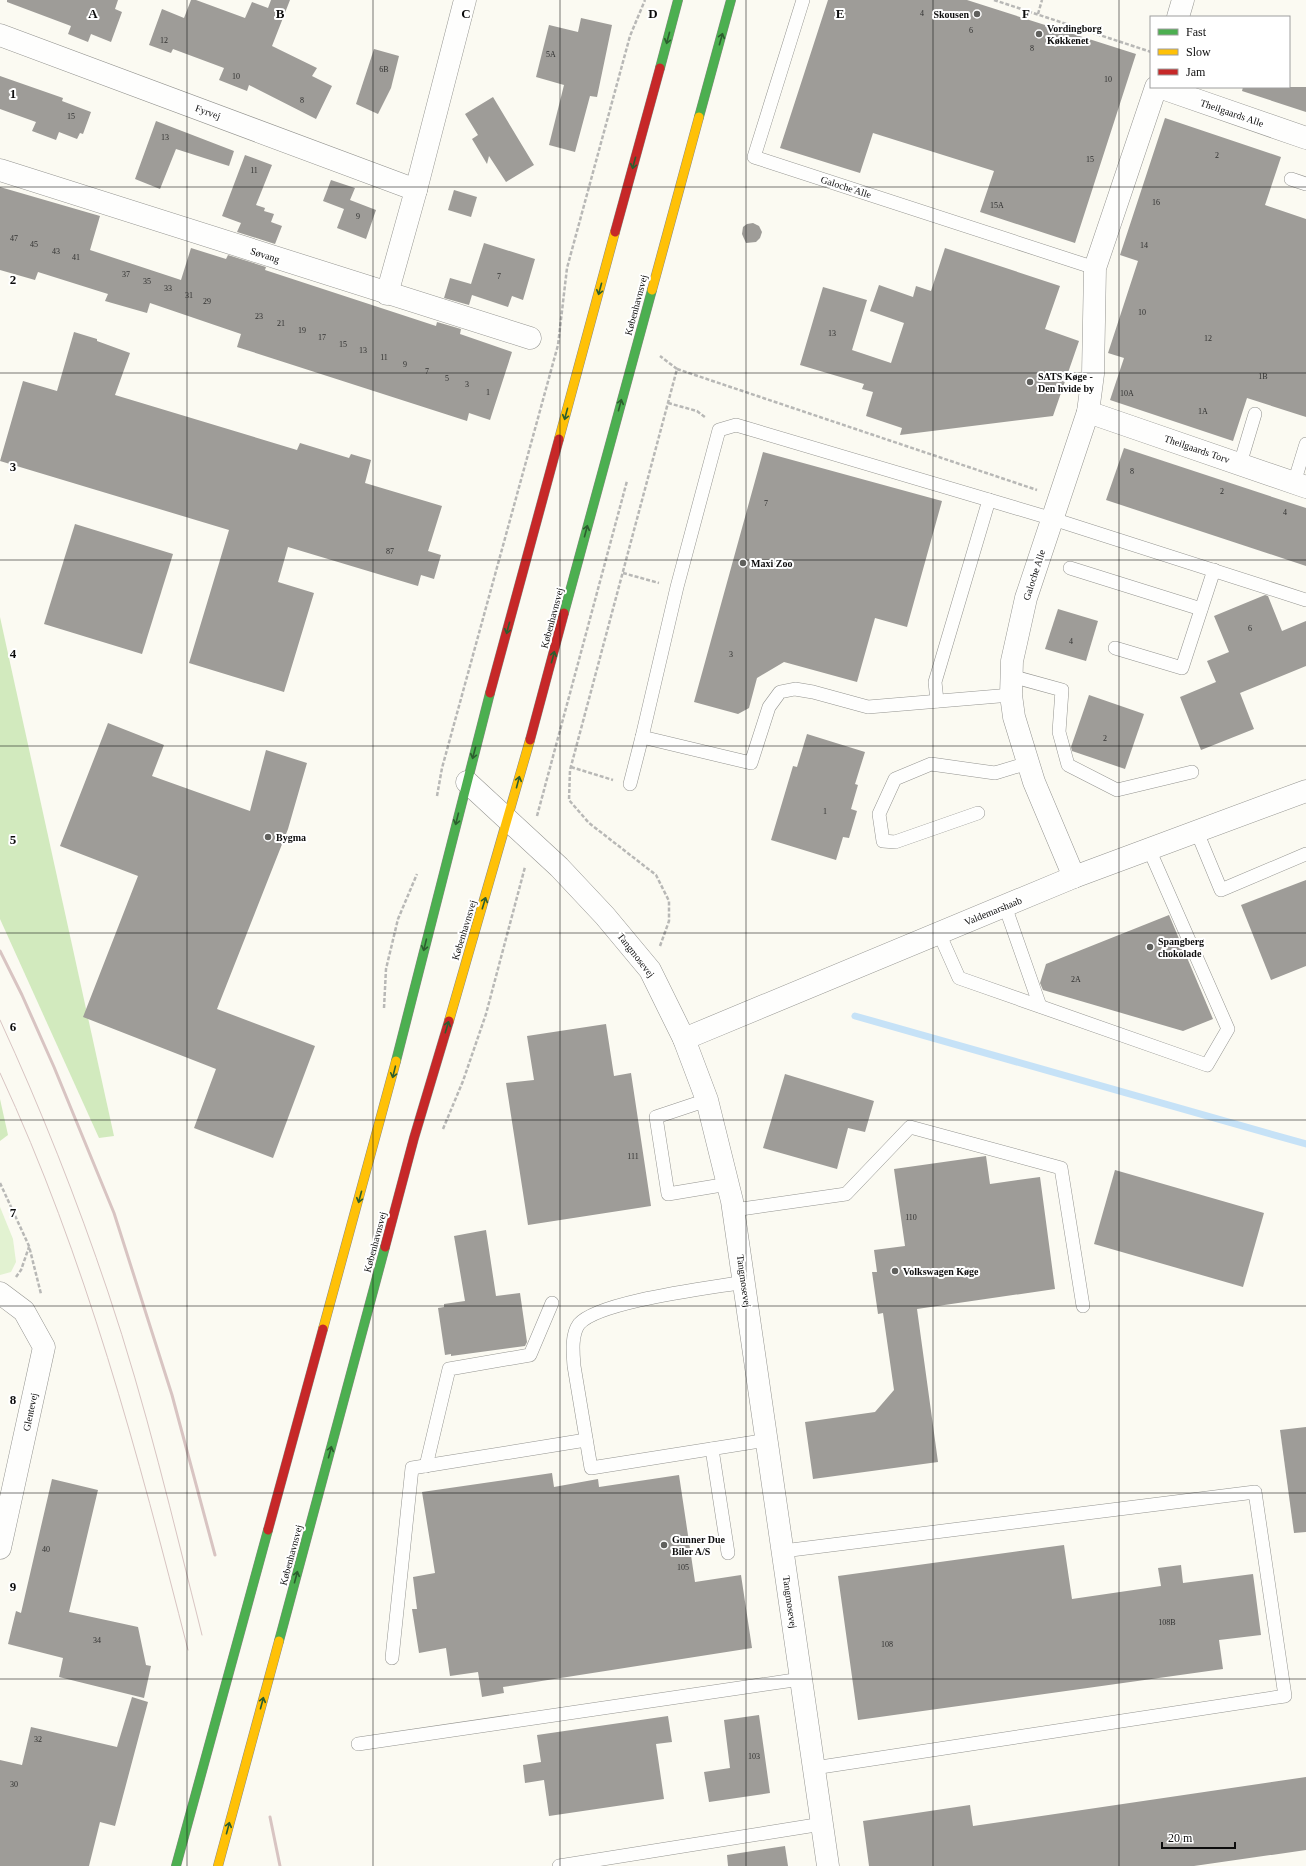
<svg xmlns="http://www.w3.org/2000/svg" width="1306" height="1866" font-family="'Times New Roman',serif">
  <rect width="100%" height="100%" fill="#fbfaf2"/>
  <!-- green -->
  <path fill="#e2f2d1" d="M 0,1207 L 13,1239 L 16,1262 L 11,1272 L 0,1275 Z"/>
  <!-- forest -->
  <g fill="#d2eabe">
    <path d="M 0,617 L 114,1136 L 99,1138 L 0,919 Z"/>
    <path d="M 0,1099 L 8,1135 L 0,1141 Z"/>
  </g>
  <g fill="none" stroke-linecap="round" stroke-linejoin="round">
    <!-- stream -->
    <path stroke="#c6e2f7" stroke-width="7" d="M 855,1016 L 1306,1144"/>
  </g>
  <!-- building -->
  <g fill="#9e9c98">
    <path d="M 7,0 L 118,0 L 115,9 L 122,12 L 111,42 L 91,34 L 88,42 L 68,34 L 71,26 L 7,2 Z"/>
    <path d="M 191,0 L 196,0 L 245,18 L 252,2 L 268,8 L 271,0 L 290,0 L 272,46 L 317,68 L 312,76 L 332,86 L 316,119 L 249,85 L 247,91 L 219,80 L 224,68 L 173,49 L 171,53 L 149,45 L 162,9 L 184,18 Z"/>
    <path d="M 828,0 L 967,0 L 1136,54 L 1075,243 L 980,212 L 994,171 L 873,133 L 860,173 L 780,148 Z"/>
    <path d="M 581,18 L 612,25 L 597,97 L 590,96 L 575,152 L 549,145 L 564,85 L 536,77 L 549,25 L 578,32 Z"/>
    <path d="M 374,49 L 399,56 L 391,88 L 378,114 L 356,104 Z"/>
    <path d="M 0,76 L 63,98 L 62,101 L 91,112 L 83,134 L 80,133 L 77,139 L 59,132 L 56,140 L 32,131 L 36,122 L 0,109 Z"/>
    <path d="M 1243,87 L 1306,87 L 1306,112 L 1242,91 Z"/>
    <path d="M 493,97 L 534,165 L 506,182 L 489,156 L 487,164 L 472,139 L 478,135 L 465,114 Z"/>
    <path d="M 1165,118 L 1281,157 L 1265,205 L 1306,219 L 1306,417 L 1247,398 L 1233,441 L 1110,400 L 1124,358 L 1108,353 L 1138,261 L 1120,255 Z"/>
    <path d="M 156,121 L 234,151 L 229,166 L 176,149 L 160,189 L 135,179 Z"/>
    <path d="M 245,155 L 272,165 L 256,205 L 265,208 L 264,211 L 274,214 L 271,222 L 282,226 L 275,244 L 237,232 L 241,223 L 222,216 Z"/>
    <path d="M 331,180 L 355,188 L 350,200 L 376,210 L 366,239 L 337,228 L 344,209 L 323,201 Z"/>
    <path d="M 0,187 L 100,216 L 90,250 L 181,280 L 191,248 L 226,259 L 228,255 L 266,267 L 265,270 L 436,326 L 437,322 L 461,329 L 460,334 L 512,352 L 490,420 L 469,413 L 467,421 L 237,347 L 241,334 L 150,303 L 147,313 L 105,301 L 108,294 L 38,272 L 35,280 L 0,270 Z"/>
    <path d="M 454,190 L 477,197 L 471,217 L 448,210 Z"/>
    <path d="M 753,223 L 759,226 L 762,232 L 760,238 L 756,242 L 746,243 L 742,234 L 743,227 L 747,224 Z"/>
    <path d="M 484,243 L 535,259 L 523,300 L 512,296 L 508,307 L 472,295 L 469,305 L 444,298 L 450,278 L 471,284 Z"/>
    <path d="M 945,248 L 1060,286 L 1045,329 L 1079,341 L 1053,416 L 900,435 L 902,428 L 866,416 L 873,392 L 862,389 L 864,384 L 800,365 L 823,287 L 867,300 L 852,350 L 891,363 L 904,323 L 870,311 L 879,285 L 913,297 L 916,286 L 931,291 Z"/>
    <path d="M 74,332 L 97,339 L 97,341 L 130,353 L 115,395 L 297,450 L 300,443 L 349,458 L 351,454 L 371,460 L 365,483 L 442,506 L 428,551 L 441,555 L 434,579 L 421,575 L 418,586 L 288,547 L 278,582 L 314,593 L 284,692 L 189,663 L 229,530 L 0,461 L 23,381 L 57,391 Z"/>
    <path d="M 1124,448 L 1306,508 L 1306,566 L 1106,500 Z"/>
    <path d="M 763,452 L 942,501 L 907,627 L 875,618 L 857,682 L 784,662 L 757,678 L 749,708 L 738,714 L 694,702 Z"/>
    <path d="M 75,524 L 173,554 L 142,654 L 44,624 Z"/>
    <path d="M 1265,595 L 1268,596 L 1282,631 L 1306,621 L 1306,666 L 1240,693 L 1254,729 L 1201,750 L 1180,697 L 1216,682 L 1207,661 L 1229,652 L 1214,616 Z"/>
    <path d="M 1058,609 L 1098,621 L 1086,661 L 1045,649 Z"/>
    <path d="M 1089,695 L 1144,714 L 1125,769 L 1072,751 L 1071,747 Z"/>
    <path d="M 108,723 L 164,745 L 152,776 L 250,811 L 266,750 L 307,763 L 288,829 L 217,1009 L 315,1046 L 273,1158 L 194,1128 L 216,1069 L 83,1017 L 138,876 L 60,846 Z"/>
    <path d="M 807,734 L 865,752 L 855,784 L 858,785 L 851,809 L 857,811 L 849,838 L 843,837 L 836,860 L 771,840 L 793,766 L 797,767 Z"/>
    <path d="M 1306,880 L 1306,966 L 1271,980 L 1241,905 Z"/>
    <path d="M 1169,915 L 1213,1019 L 1183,1031 L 1043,990 L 1040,983 L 1046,964 Z"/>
    <path d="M 606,1024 L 614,1076 L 631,1073 L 651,1206 L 528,1225 L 506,1083 L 534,1080 L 527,1036 Z"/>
    <path d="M 785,1074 L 874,1101 L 865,1132 L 848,1128 L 837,1169 L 763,1148 Z"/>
    <path d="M 986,1156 L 990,1184 L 1040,1177 L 1055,1289 L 917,1309 L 938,1462 L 813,1479 L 805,1422 L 875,1412 L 894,1390 L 883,1313 L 878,1314 L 872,1272 L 877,1272 L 874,1250 L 905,1246 L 894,1169 Z"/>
    <path d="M 1115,1170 L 1264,1213 L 1243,1287 L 1094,1244 Z"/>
    <path d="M 486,1230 L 496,1296 L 520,1293 L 527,1342 L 525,1346 L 451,1356 L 451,1354 L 445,1355 L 438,1308 L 444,1307 L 444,1304 L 465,1301 L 454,1236 Z"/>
    <path d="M 1306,1427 L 1306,1532 L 1294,1533 L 1280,1430 Z"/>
    <path d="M 552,1473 L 554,1487 L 598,1479 L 599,1487 L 679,1475 L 695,1582 L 741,1575 L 752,1648 L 503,1687 L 504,1693 L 482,1697 L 478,1672 L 450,1676 L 446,1648 L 419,1653 L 412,1609 L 417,1609 L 413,1577 L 435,1573 L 422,1492 Z"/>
    <path d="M 52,1479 L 98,1490 L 69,1612 L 138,1627 L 146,1665 L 151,1666 L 144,1698 L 59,1677 L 63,1658 L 8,1644 L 16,1611 L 21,1613 Z"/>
    <path d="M 1064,1545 L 1072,1599 L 1161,1586 L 1158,1568 L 1181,1565 L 1183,1583 L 1253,1574 L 1261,1635 L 1219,1640 L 1223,1669 L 858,1720 L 838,1576 Z"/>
    <path d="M 132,1697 L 148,1702 L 115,1826 L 100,1822 L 89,1866 L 0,1866 L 0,1760 L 22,1765 L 31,1727 L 117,1747 Z"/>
    <path d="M 759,1715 L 770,1793 L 709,1802 L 704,1772 L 730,1768 L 724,1720 Z"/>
    <path d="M 668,1716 L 672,1742 L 656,1744 L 664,1799 L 549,1816 L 544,1780 L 525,1783 L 523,1765 L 541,1762 L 537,1735 Z"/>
    <path d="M 1306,1777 L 1306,1850 L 1194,1866 L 869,1866 L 863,1821 L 970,1805 L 973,1826 Z"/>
    <path d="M 785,1846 L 788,1866 L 728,1866 L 727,1855 Z"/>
  </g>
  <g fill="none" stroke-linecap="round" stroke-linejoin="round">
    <defs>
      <g id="lane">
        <path d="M 803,0 L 754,157 L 1095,268"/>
        <path d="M 1291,179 L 1306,184"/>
        <path d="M 1240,464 L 1255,414"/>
        <path d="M 1294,483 L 1306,444"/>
        <path d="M 1070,568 L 1201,609"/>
        <path d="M 1115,648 L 1182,668 L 1214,570"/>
        <path d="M 1011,676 L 1062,690 L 1059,732 L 1068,765 L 1117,790 L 1192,772"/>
        <path d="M 1011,695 L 868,707 L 813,692 L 795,689 L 780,692 L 769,707 L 751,763 L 642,737 L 677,587 L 719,430 L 736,425 L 1053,519 L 1306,600"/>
        <path d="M 937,701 L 935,682 L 989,500"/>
        <path d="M 630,784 L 642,737"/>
        <path d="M 978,813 L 895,842 L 883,841 L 879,814 L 895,779 L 931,764 L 995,773 L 1028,763"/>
        <path d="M 1197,832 L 1221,890 L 1306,854"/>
        <path d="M 1005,906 L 1040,1006"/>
        <path d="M 939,933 L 959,978 L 1207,1065 L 1228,1029 L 1149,849"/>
        <path d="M 707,1100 L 656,1117 L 668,1194 L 728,1184"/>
        <path d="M 734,1210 L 846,1194 L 910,1127 L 1061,1168 L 1083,1306"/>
        <path d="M 744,1282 C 710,1288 599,1301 579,1324 C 571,1335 573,1353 574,1366 L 591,1468 L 767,1440"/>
        <path d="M 712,1449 L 728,1553"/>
        <path d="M 426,1466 L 449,1369 L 530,1355 L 552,1303"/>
        <path d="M 783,1551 L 1255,1492 L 1285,1696 L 814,1768"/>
        <path d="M 392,1658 L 412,1468 L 586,1440"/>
        <path d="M 358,1744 L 801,1679"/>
        <path d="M 559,1866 L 822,1824"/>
      </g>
      <g id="street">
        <path d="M 1178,17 L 1183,0"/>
        <path d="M 0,35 L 416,190"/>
        <path d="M 1159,87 L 1306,138"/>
        <path d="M 0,170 L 530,338"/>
        <path d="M 387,294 L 416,190 L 465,0"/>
        <path d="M 1088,412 L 1306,487"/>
        <path d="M 467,782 L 559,867 L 605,916 L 650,970 L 684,1039 L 707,1100 L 732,1201 L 828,1866"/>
        <path d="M 1074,877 L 1034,782 L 1014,717 L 1011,695 L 1012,661 L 1026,598 L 1088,412 L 1093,374 L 1095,268 L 1156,87"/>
        <path d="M 684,1039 L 1074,877 L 1306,791"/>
        <path d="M 0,1293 L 24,1311 L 44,1347 L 0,1548"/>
      </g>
      <g id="fast">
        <path d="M 660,68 L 678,0"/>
        <path d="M 699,117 L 731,0"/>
        <path d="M 564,613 L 652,290"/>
        <path d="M 396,1061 L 490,693"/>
        <path d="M 279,1641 L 385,1247"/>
        <path d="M 176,1866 L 268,1530"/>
      </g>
      <g id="slow">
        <path d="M 652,290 L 699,117"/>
        <path d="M 559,439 L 615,232"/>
        <path d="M 449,1021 L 530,740"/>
        <path d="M 323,1329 L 396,1061"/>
        <path d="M 218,1866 L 279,1641"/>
      </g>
      <g id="jam">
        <path d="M 615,232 L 660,68"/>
        <path d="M 490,693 L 559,439"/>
        <path d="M 530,740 L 564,613"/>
        <path d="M 385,1247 L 414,1138 L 449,1021"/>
        <path d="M 268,1530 L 323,1329"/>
      </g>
    </defs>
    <!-- lane casing -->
    <use href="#lane" stroke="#949490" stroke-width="14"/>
    <!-- street casing -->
    <use href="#street" stroke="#949490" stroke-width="23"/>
    <!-- fast casing -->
    <use href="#fast" stroke="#8b8a87" stroke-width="10"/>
    <!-- slow casing -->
    <use href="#slow" stroke="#8b8a87" stroke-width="10"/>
    <!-- jam casing -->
    <use href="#jam" stroke="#8b8a87" stroke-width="10"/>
    <!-- path -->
    <g stroke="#b8b8b6" stroke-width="2.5" stroke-dasharray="4 2" stroke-linecap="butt">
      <path d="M 994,0 L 1151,52"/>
      <path d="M 1038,14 L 1042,0"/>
      <path d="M 677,369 L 1037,490"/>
      <path d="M 668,403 L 697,411 L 706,418"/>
      <path d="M 623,573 L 659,583"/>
      <path d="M 571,767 L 613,780"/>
      <path d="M 437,796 L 442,768 L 558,345 L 567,268 L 630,36 L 645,0"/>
      <path d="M 537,816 L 627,481"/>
      <path d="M 660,946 L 669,921 L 669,901 L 656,875 L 589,823 L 569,800 L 570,770 L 677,369 L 660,356"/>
      <path d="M 384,1008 L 386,969 L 398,919 L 417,874"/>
      <path d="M 443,1129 L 463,1081 L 486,1014 L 525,867"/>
      <path d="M 0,1183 L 29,1246 L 41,1294"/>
      <path d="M 16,1277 L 21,1270 L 29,1247"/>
    </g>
    <!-- lane -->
    <use href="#lane" stroke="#fefefd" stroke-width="13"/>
    <!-- street -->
    <use href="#street" stroke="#fefefd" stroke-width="22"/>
    <!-- fast -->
    <use href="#fast" stroke="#4caf50" stroke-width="9"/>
    <!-- slow -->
    <use href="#slow" stroke="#ffc107" stroke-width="9"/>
    <!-- jam -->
    <use href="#jam" stroke="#c62828" stroke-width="9"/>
    <!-- tram -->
    <g stroke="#d8c4c2" stroke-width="1">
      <path d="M 0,1020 C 41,1109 77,1200 108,1292 C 146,1405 173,1520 202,1635"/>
      <path d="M 0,1073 C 86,1258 138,1454 188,1650"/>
    </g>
    <!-- rail -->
    <g stroke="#d8c4c2" stroke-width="3">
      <path d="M 0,951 L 22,995 L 54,1067 L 114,1213 L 172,1395 L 215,1555"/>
      <path d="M 270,1817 L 280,1866"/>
    </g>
  </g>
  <!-- one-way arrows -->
  <defs><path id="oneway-shaft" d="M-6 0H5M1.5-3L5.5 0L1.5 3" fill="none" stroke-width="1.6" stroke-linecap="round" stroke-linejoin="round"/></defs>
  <g stroke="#2c5e2e">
    <use href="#oneway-shaft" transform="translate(668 38) rotate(105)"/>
    <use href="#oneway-shaft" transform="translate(721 39) rotate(-74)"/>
    <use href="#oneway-shaft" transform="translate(634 163) rotate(105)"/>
    <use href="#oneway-shaft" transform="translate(600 289) rotate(105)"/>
    <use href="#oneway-shaft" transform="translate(620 405) rotate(-75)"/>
    <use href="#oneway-shaft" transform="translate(566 414) rotate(105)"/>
    <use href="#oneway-shaft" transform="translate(586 531) rotate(-75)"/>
    <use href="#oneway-shaft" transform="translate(508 628) rotate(105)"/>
    <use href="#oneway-shaft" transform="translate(553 657) rotate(-75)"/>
    <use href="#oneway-shaft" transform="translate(474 753) rotate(105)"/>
    <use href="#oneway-shaft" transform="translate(518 782) rotate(-75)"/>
    <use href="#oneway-shaft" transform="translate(457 819) rotate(104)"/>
    <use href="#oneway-shaft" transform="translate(484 903) rotate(-73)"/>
    <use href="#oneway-shaft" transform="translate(425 945) rotate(104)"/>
    <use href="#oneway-shaft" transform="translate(447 1027) rotate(-73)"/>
    <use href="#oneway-shaft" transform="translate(394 1072) rotate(104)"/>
    <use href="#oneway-shaft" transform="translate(360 1197) rotate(105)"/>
    <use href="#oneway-shaft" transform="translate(330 1452) rotate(-75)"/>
    <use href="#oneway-shaft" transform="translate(296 1577) rotate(-75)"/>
    <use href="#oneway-shaft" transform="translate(262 1703) rotate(-75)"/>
    <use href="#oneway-shaft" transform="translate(228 1828) rotate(-75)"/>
  </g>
  <!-- grid -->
  <path fill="none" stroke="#0d0d0d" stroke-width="1" stroke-opacity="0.55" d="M 187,0 L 187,1866M 373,0 L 373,1866M 560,0 L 560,1866M 746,0 L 746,1866M 933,0 L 933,1866M 1119,0 L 1119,1866M 0,187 L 1306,187M 0,373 L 1306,373M 0,560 L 1306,560M 0,746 L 1306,746M 0,933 L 1306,933M 0,1120 L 1306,1120M 0,1306 L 1306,1306M 0,1493 L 1306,1493M 0,1679 L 1306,1679"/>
  <!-- markers -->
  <g fill="#60605d" stroke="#fff" stroke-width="1.5">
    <circle cx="977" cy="14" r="4"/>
    <circle cx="1039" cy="34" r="4"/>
    <circle cx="1030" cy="382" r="4"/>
    <circle cx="743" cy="563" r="4"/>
    <circle cx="268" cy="837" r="4"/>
    <circle cx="1150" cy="947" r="4"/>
    <circle cx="895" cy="1271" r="4"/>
    <circle cx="664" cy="1545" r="4"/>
  </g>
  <g text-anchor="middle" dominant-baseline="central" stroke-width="4" stroke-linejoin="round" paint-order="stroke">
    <!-- number labels -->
    <g font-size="8" fill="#313130">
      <text x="922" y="13">4</text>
      <text x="971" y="30">6</text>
      <text x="164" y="40">12</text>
      <text x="1032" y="48">8</text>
      <text x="551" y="54">5A</text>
      <text x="384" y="69">6B</text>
      <text x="236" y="76">10</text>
      <text x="1108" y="79">10</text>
      <text x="302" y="100">8</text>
      <text x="71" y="116">15</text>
      <text x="165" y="137">13</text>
      <text x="1217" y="155">2</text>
      <text x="1090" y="159">15</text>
      <text x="254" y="170">11</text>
      <text x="1156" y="202">16</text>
      <text x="997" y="205">15A</text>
      <text x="358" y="216">9</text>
      <text x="14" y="238">47</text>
      <text x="34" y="244">45</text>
      <text x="1144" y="245">14</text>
      <text x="56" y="251">43</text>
      <text x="76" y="257">41</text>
      <text x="126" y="274">37</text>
      <text x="499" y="276">7</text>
      <text x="147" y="281">35</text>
      <text x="168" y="288">33</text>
      <text x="189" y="295">31</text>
      <text x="207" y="301">29</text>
      <text x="1142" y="312">10</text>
      <text x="259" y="316">23</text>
      <text x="281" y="323">21</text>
      <text x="302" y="330">19</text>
      <text x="832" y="333">13</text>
      <text x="322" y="337">17</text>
      <text x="1208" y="338">12</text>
      <text x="343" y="344">15</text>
      <text x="363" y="350">13</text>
      <text x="384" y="357">11</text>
      <text x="405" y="364">9</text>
      <text x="427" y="371">7</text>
      <text x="1263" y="376">1B</text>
      <text x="447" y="378">5</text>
      <text x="467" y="384">3</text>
      <text x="488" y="392">1</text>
      <text x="1127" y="393">10A</text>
      <text x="1203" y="411">1A</text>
      <text x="1132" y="471">8</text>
      <text x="1222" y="491">2</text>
      <text x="766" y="503">7</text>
      <text x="1285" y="512">4</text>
      <text x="390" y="551">87</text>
      <text x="1250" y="628">6</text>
      <text x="1071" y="641">4</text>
      <text x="731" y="654">3</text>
      <text x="1105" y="738">2</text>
      <text x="825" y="811">1</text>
      <text x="1076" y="979">2A</text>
      <text x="633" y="1156">111</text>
      <text x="911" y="1217">110</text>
      <text x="46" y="1549">40</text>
      <text x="683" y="1567">105</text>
      <text x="1167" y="1622">108B</text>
      <text x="97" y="1640">34</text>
      <text x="887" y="1644">108</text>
      <text x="38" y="1739">32</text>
      <text x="754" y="1756">103</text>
      <text x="14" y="1784">30</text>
    </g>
    <!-- poi labels -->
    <g font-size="10" font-weight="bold" fill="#0d0d0d" stroke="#fff" text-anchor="start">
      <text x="969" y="14" text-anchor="end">Skousen</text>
      <text x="1047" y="28">Vordingborg<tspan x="1047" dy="12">Køkkenet</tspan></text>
      <text x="1038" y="376">SATS Køge -<tspan x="1038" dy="12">Den hvide by</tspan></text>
      <text x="751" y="563">Maxi Zoo</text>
      <text x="276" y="837">Bygma</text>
      <text x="1158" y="941">Spangberg<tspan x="1158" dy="12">chokolade</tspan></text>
      <text x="903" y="1271">Volkswagen Køge</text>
      <text x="672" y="1539">Gunner Due<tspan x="672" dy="12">Biler A/S</tspan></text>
    </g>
    <!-- street labels -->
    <g font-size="10" fill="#0d0d0d" stroke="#fff">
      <text transform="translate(208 112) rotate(20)">Fyrvej</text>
      <text transform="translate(1232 113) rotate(19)">Theilgaards Alle</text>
      <text transform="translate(846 187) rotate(18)">Galoche Alle</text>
      <text transform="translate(265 255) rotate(18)">Søvang</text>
      <text transform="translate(636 305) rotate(-75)">Københavnsvej</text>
      <text transform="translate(1197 449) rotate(19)">Theilgaards Torv</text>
      <text transform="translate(1034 575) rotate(-72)">Galoche Alle</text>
      <text transform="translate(552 618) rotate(-75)">Københavnsvej</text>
      <text transform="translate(993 911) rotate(-22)">Valdemarshaab</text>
      <text transform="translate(464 930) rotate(-73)">Københavnsvej</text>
      <text transform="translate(636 955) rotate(52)">Tangmosevej</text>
      <text transform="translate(375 1242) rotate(-75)">Københavnsvej</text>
      <text transform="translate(744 1281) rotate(82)">Tangmosevej</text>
      <text transform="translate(30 1412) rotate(-78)">Glentevej</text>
      <text transform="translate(291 1555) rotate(-75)">Københavnsvej</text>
      <text transform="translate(790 1602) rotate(82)">Tangmosevej</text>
    </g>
  </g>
  <g font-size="13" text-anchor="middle" font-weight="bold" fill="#0d0d0d" stroke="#fff" stroke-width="4" stroke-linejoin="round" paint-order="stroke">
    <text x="93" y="18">A</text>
    <text x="280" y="18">B</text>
    <text x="466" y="18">C</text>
    <text x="653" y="18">D</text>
    <text x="840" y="18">E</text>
    <text x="1026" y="18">F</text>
    <text x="13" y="98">1</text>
    <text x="13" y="284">2</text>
    <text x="13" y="471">3</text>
    <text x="13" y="658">4</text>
    <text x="13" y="844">5</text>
    <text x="13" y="1031">6</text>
    <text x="13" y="1217">7</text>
    <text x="13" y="1404">8</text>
    <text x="13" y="1591">9</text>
  </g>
  <!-- legend -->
  <rect x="1150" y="16" width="140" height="72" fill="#ffffff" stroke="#9e9e9e"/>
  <rect x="1158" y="29" width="20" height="6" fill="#4caf50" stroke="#9e9e9e"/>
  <text x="1186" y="36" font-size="12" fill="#0d0d0d">Fast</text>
  <rect x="1158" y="49" width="20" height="6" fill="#ffc107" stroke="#9e9e9e"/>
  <text x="1186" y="56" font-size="12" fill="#0d0d0d">Slow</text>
  <rect x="1158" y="69" width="20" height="6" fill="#c62828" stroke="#9e9e9e"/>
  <text x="1186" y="76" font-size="12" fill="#0d0d0d">Jam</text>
  <!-- scale -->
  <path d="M1162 1842v6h73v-6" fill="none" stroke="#0d0d0d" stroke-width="2"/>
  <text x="1168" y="1842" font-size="12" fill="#0d0d0d" stroke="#ffffff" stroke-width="3" paint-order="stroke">20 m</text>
</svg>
